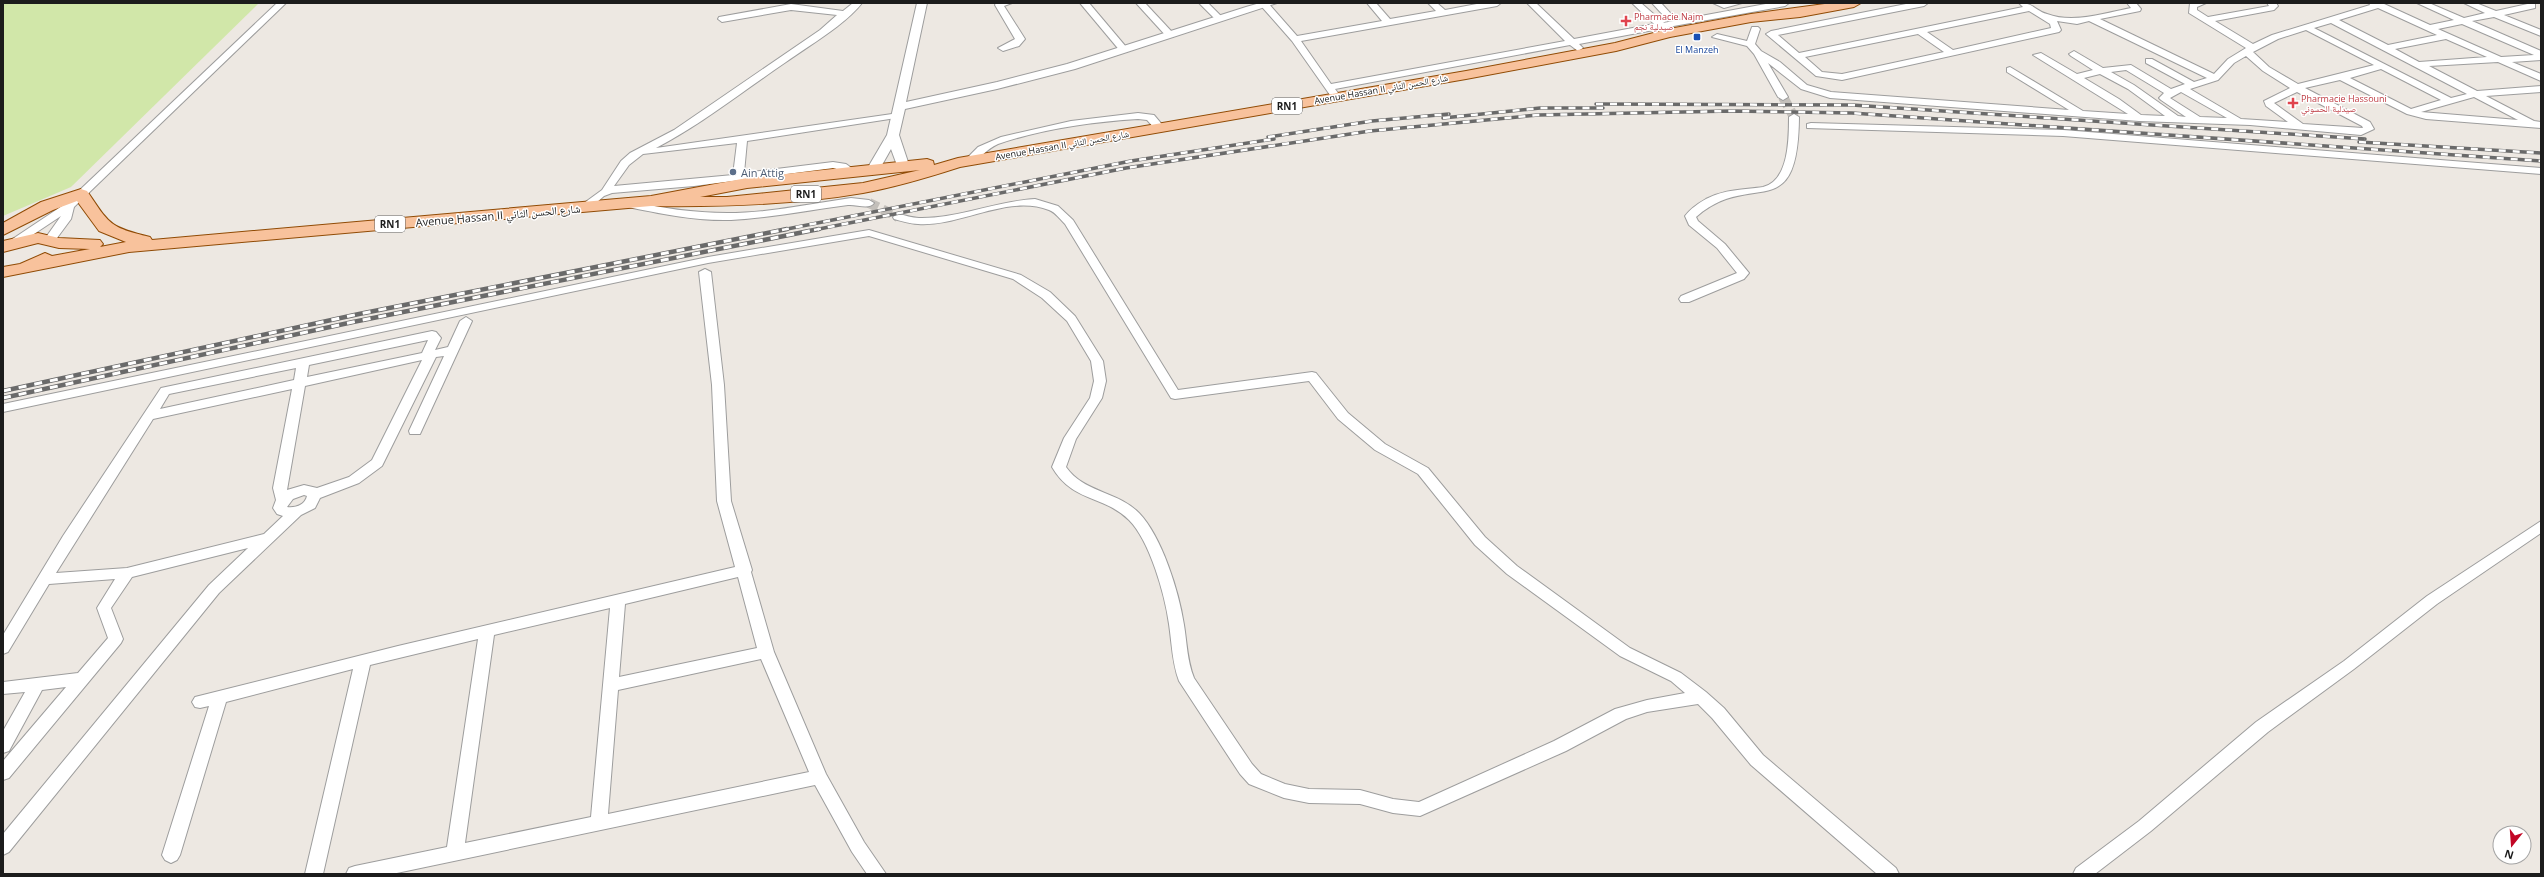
<svg xmlns="http://www.w3.org/2000/svg" width="2544" height="877" font-family="'Open Sans','Noto Naskh Arabic',sans-serif">
  <rect width="100%" height="100%" fill="#ede8e2"/>
  <!-- grass -->
  <path fill="#d1e7a9" d="M 3,3 L 259,3 L 71,187 L 3,216 Z"/>
  <g fill="none" stroke-linecap="round" stroke-linejoin="round">
    <!-- minor-tunnel -->
    <g stroke="#c3bfba" stroke-width="10" stroke-dasharray="10 5" stroke-linecap="butt">
      <path d="M 1783,97 L 1794,117"/>
      <path d="M 869,203 L 898,217"/>
    </g>
    <defs>
      <g id="minor">
        <path d="M 277,3 L 286,3 L 74,207 L 71,219 L 54,242 L 46,242 L 44,240 L 61,216 L 19,244 L 11,244 L 9,242 L 11,240 L 65,204 Z"/>
        <path d="M 853,3 L 862,3 C 846,24 810,45 786,62 C 743,91 702,124 656,148 L 899,113 L 901,115 L 896,118 L 747,141 L 744,173 L 833,162 L 846,164 L 853,169 L 853,173 C 845,175 840,169 833,168 L 694,186 L 612,193 L 604,196 L 588,210 L 580,210 L 580,206 L 602,190 L 621,161 L 630,153 L 674,130 L 820,30 L 837,15 L 791,10 L 722,22 L 718,19 L 719,17 L 791,4 L 843,11 ZM 737,143 L 733,175 L 614,186 L 629,165 L 643,154 Z"/>
        <path d="M 996,3 L 1012,3 L 1004,6 L 1025,39 L 1019,46 L 1003,51 L 998,48 L 1015,39 L 995,5 Z"/>
        <path d="M 1080,3 L 1089,3 L 1127,48 L 1127,52 L 1121,52 Z"/>
        <path d="M 1136,3 L 1145,3 L 1173,33 L 1173,37 L 1167,37 Z"/>
        <path d="M 1199,3 L 1208,3 L 1222,17 L 1215,19 Z"/>
        <path d="M 1262,3 L 1268,3 L 1297,36 L 1382,21 L 1367,3 L 1376,3 L 1390,19 L 1436,11 L 1428,3 L 1437,3 L 1445,10 L 1482,3 L 1501,3 L 1497,6 L 1301,41 L 1331,84 L 1565,41 L 1527,3 L 1536,3 L 1574,39 L 1654,24 L 1632,3 L 1641,3 L 1657,17 L 1663,15 L 1652,3 L 1661,3 L 1673,16 L 1663,23 L 1771,3 L 1789,3 L 1785,6 L 1668,27 L 1671,30 L 1666,33 L 1659,29 L 1579,44 L 1583,48 L 1578,51 L 1570,45 L 1335,89 L 1338,93 L 1333,96 L 1330,95 L 1292,41 L 1262,7 Z"/>
        <path d="M 1713,3 L 1742,3 L 1724,8 Z"/>
        <path d="M 1911,3 L 1928,3 L 1924,6 L 1778,35 L 1799,53 L 2023,7 L 2019,3 C 2034,3 2034,10 2047,14 C 2073,24 2105,13 2131,8 L 2127,3 L 2136,3 L 2141,9 L 2140,11 L 2100,19 L 2214,74 L 2228,59 L 2246,48 L 2189,13 L 2190,3 L 2206,3 L 2197,7 L 2197,10 L 2208,17 L 2269,6 L 2267,3 L 2276,3 L 2278,6 L 2274,10 L 2215,21 L 2253,44 L 2272,35 L 2370,5 L 2369,3 L 2382,3 L 2430,25 L 2454,20 L 2417,3 L 2429,3 L 2464,18 L 2485,13 L 2464,3 L 2476,3 L 2496,11 L 2532,3 L 2535,4 L 2535,8 L 2504,15 L 2541,30 L 2541,36 L 2494,17 L 2472,21 L 2541,51 L 2541,60 L 2512,62 L 2541,74 L 2541,81 L 2498,62 L 2429,66 L 2477,91 L 2541,86 L 2541,92 L 2486,96 L 2534,121 L 2541,122 L 2541,128 L 2426,119 L 2407,114 L 2340,80 L 2305,88 L 2370,122 L 2374,129 L 2361,135 L 2250,125 L 2139,121 L 1830,98 L 1801,89 L 1768,63 L 1788,97 L 1783,100 L 1778,97 L 1754,54 L 1747,46 L 1712,37 L 1717,34 L 1747,41 L 1752,27 L 1758,27 L 1760,29 L 1755,44 L 1761,51 L 1780,62 L 1807,85 L 1831,92 L 2069,110 L 2007,72 L 2007,68 L 2010,67 L 2083,111 L 2128,114 L 2033,55 L 2041,53 L 2077,74 L 2093,70 L 2071,56 L 2069,54 L 2074,51 L 2103,68 L 2131,65 L 2171,89 L 2185,84 L 2146,63 L 2146,59 L 2152,59 L 2194,82 L 2207,78 L 2089,21 L 2077,24 L 2057,21 L 2061,30 L 2059,32 L 1842,80 L 1816,76 L 1766,34 L 1771,31 ZM 2378,8 L 2437,35 L 2388,45 L 2339,20 ZM 2029,11 L 2050,24 L 2051,28 L 1953,50 L 1927,32 ZM 2331,23 L 2467,94 L 2451,98 L 2314,28 ZM 2462,24 L 2534,55 L 2501,57 L 2438,29 ZM 2306,30 L 2374,65 L 2298,84 L 2269,67 L 2253,52 L 2278,39 ZM 1918,34 L 1944,52 L 1842,74 L 1822,72 L 1805,57 ZM 2446,39 L 2487,57 L 2419,62 L 2395,49 ZM 2246,56 L 2263,71 L 2290,88 L 2264,101 L 2266,106 L 2288,122 L 2241,119 L 2190,89 L 2218,80 L 2234,63 ZM 2381,69 L 2441,100 L 2411,109 L 2350,78 ZM 2126,70 L 2164,93 L 2159,98 L 2161,100 L 2186,117 L 2178,116 L 2134,85 L 2111,72 ZM 2100,74 L 2128,89 L 2165,116 L 2141,115 L 2119,99 L 2084,78 ZM 2181,92 L 2227,118 L 2200,117 L 2170,98 ZM 2297,92 L 2362,126 L 2363,128 L 2303,124 L 2274,103 ZM 2474,97 L 2518,120 L 2421,112 Z"/>
        <path d="M 1138,113 L 1154,115 L 1165,128 L 1164,130 L 1156,130 L 1147,120 L 1138,119 C 1091,122 1042,129 998,144 C 986,149 976,163 968,165 L 963,162 L 978,147 L 1001,137 L 1071,121 Z"/>
        <path d="M 1794,114 L 1799,117 C 1798,229 1751,168 1696,217 L 1698,221 L 1725,244 L 1749,273 L 1744,279 L 1689,302 L 1681,302 L 1679,299 L 1681,296 L 1737,273 L 1717,248 L 1689,225 L 1685,216 C 1690,209 1699,203 1706,199 C 1725,189 1743,190 1763,187 C 1789,181 1789,138 1789,117 Z"/>
        <path d="M 1811,123 L 2063,130 L 2541,168 L 2541,174 L 2063,136 L 1807,128 L 1807,124 Z"/>
        <path d="M 851,198 L 869,200 L 874,203 C 869,210 856,204 848,205 C 809,210 770,218 731,220 C 696,221 662,214 628,207 L 623,204 L 628,201 C 661,208 694,213 727,213 C 769,213 810,204 851,198 Z"/>
        <path d="M 1035,199 L 1058,206 L 1073,220 L 1178,390 L 1312,372 L 1316,373 L 1348,413 L 1385,444 L 1428,468 L 1485,537 L 1517,566 L 1630,648 L 1681,673 L 1706,692 L 1724,708 L 1763,755 L 1896,868 L 1899,874 L 1877,874 L 1751,765 L 1712,718 L 1698,704 L 1647,712 L 1626,719 L 1566,751 L 1420,816 L 1393,813 L 1360,804 L 1309,803 L 1284,798 L 1249,784 L 1240,774 L 1179,681 C 1172,662 1172,644 1169,624 C 1165,595 1150,541 1129,520 C 1104,495 1073,503 1052,467 L 1064,438 L 1090,398 L 1094,381 L 1091,361 L 1067,321 L 1042,298 L 1013,279 L 869,236 L 708,263 L 3,412 L 3,404 L 708,257 L 869,230 L 1021,275 L 1050,292 L 1075,316 L 1103,361 L 1106,381 L 1102,398 L 1076,439 L 1066,467 C 1084,493 1118,491 1139,513 C 1162,537 1179,592 1184,625 C 1187,643 1187,661 1194,678 L 1252,764 L 1261,774 L 1285,784 L 1309,789 L 1360,790 L 1393,799 L 1419,802 L 1554,741 L 1615,709 L 1647,700 L 1685,693 L 1671,681 L 1620,656 L 1507,574 L 1475,545 L 1418,474 L 1375,450 L 1338,419 L 1309,381 L 1175,399 L 1171,398 L 1065,224 C 1060,219 1055,212 1049,210 C 1007,194 961,227 918,224 C 910,224 902,221 894,219 L 893,217 L 898,214 C 905,215 912,218 919,218 C 958,219 996,201 1035,199 Z"/>
        <path d="M 705,269 L 711,272 L 724,385 L 731,501 L 752,570 L 751,572 L 774,652 L 826,774 L 864,842 L 886,874 L 867,874 L 852,852 L 815,785 L 392,874 L 346,874 L 349,868 L 355,866 L 447,847 L 478,639 L 370,665 L 323,874 L 305,874 L 353,669 L 226,702 L 180,855 L 177,860 L 171,863 L 165,860 L 162,855 L 209,706 L 200,708 L 195,707 L 192,702 L 195,697 L 398,646 L 735,567 L 717,501 L 712,385 L 699,272 ZM 738,577 L 757,648 L 619,677 L 625,604 ZM 610,608 L 591,817 L 465,843 L 494,635 ZM 761,659 L 809,772 L 608,814 L 618,690 Z"/>
        <path d="M 466,317 L 472,321 L 420,434 L 410,434 L 409,431 L 444,356 L 436,357 L 382,466 L 359,483 L 320,498 L 315,508 L 301,515 L 219,593 L 9,852 L 3,855 L 3,834 L 209,585 L 248,548 L 132,577 L 111,608 L 123,639 L 121,643 L 9,778 L 3,780 L 3,761 L 66,687 L 42,690 L 9,751 L 3,753 L 3,731 L 25,692 L 3,694 L 3,682 L 78,673 L 108,638 L 97,608 L 115,579 L 49,584 L 8,652 L 3,654 L 3,635 L 63,536 L 161,388 L 432,331 L 436,332 L 441,338 L 435,350 L 448,347 L 460,321 ZM 428,340 L 422,353 L 307,377 L 309,365 ZM 422,360 L 372,460 L 349,477 L 317,488 L 304,485 L 287,490 L 305,386 ZM 296,368 L 294,380 L 160,409 L 169,394 ZM 292,389 L 273,488 L 276,500 L 273,508 L 277,514 L 283,516 L 264,534 L 127,568 L 56,573 L 153,419 ZM 304,495 L 307,496 C 305,505 296,508 287,507 L 293,499 Z"/>
        <path d="M 2541,521 L 2541,533 L 2437,604 L 2354,669 L 2268,732 L 2151,831 L 2095,874 L 2073,874 L 2076,868 L 2139,821 L 2256,722 L 2344,661 L 2427,596 Z"/>
      </g>
      <path id="tertiary" d="M 917,3 L 927,3 L 906,102 L 997,82 L 1067,64 L 1246,7 L 1260,3 L 1277,3 L 1075,69 L 997,89 L 905,109 L 899,135 L 909,165 L 908,168 L 898,168 L 891,149 L 878,172 L 868,172 L 867,169 L 887,135 Z"/>
      <path id="primary" d="M 1832,3 L 1861,3 L 1854,7 L 1800,17 L 1751,22 L 1670,37 L 1616,51 L 1466,79 L 960,167 C 929,177 896,187 863,193 C 793,205 722,207 651,206 L 129,252 L 3,277 L 3,267 L 20,264 L 45,253 L 52,256 L 90,249 L 59,248 L 38,243 L 3,252 L 3,241 L 38,233 L 59,238 L 100,240 L 103,244 L 100,247 L 126,242 L 99,231 L 77,201 L 53,210 L 3,235 L 3,223 L 41,202 L 81,189 L 87,191 C 110,225 109,227 150,237 L 152,240 L 651,196 L 747,178 L 927,159 L 933,161 L 934,165 L 958,158 L 1466,71 L 1615,43 L 1669,29 L 1751,14 ZM 920,170 L 863,183 L 727,197 L 700,197 L 747,188 Z"/>
    </defs>
    <!-- minor casing -->
    <use href="#minor" stroke="#9d9d9d" stroke-width="2"/>
    <!-- tertiary casing -->
    <use href="#tertiary" stroke="#9d9d9d" stroke-width="2"/>
    <!-- primary casing -->
    <use href="#primary" stroke="#904b05" stroke-width="2"/>
    <!-- minor -->
    <use href="#minor" fill="#fff" fill-rule="evenodd"/>
    <!-- tertiary -->
    <use href="#tertiary" fill="#fff" fill-rule="evenodd"/>
    <!-- primary -->
    <use href="#primary" fill="#f8c29c" fill-rule="evenodd"/>
    <defs>
      <g id="rail-far1">
        <path d="M 1596,104 L 1852,105 L 2365,139"/>
        <path d="M 1443,118 L 1540,108 L 1603,108"/>
        <path d="M 1268,137 L 1372,121 L 1449,114"/>
        <path d="M 2359,142 L 2541,153"/>
        <path d="M 782,230 L 1131,161 L 1274,139"/>
        <path d="M 814,230 L 1126,168 L 1370,131 L 1538,115 L 1731,111 L 1852,113 L 2541,161"/>
      </g>
      <g id="rail">
        <path d="M 3,391 L 359,314 L 787,229"/>
        <path d="M 3,398 L 353,322 L 819,229"/>
      </g>
    </defs>
    <!-- rail-far1 casing -->
    <use href="#rail-far1" stroke="#6a6a6a" stroke-width="3.5"/>
    <!-- rail casing -->
    <use href="#rail" stroke="#6a6a6a" stroke-width="4.5"/>
    <!-- rail-far1 -->
    <use href="#rail-far1" stroke="#fff" stroke-width="2.5" stroke-dasharray="7" stroke-linecap="butt"/>
    <!-- rail -->
    <use href="#rail" stroke="#fff" stroke-width="3" stroke-dasharray="8" stroke-linecap="butt"/>
  </g>
  <!-- markers -->
  <g fill="#e0444e" stroke="#fff" stroke-width="1.5">
    <path d="M1624 15h4v4h4v4h-4v4h-4v-4h-4v-4h4z"/>
    <path d="M2291 97h4v4h4v4h-4v4h-4v-4h-4v-4h4z"/>
  </g>
  <rect fill="#1a4fb4" stroke="#fff" stroke-width="1.5" x="1693" y="33" width="8" height="8" rx="2"/>
  <circle fill="#5c6f8a" stroke="#fff" stroke-width="1.5" cx="733" cy="172" r="4"/>
  <g text-anchor="middle" dominant-baseline="central" stroke-width="3" stroke-linejoin="round" paint-order="stroke">
    <!-- far-health labels -->
    <g font-size="9" fill="#be3a42" stroke="#fff" text-anchor="start">
      <text x="1634" y="16">Pharmacie Najm<tspan x="1634" dy="10">صيدلية نجم</tspan></text>
      <text x="2301" y="98">Pharmacie Hassouni<tspan x="2301" dy="10">صيدلية الحسوني</tspan></text>
    </g>
    <!-- far-transit labels -->
    <g font-size="9" fill="#164399" stroke="#fff">
      <text x="1697" y="49">El Manzeh</text>
    </g>
    <!-- far-street labels -->
    <g font-size="9" fill="#1c1c1c" stroke="#fff">
      <text transform="translate(1381 89) rotate(-10)">Avenue Hassan II شارع الحسن الثاني</text>
      <text transform="translate(1062 145) rotate(-10)">Avenue Hassan II شارع الحسن الثاني</text>
    </g>
    <!-- shield labels -->
    <g fill="#fff" stroke="#606060" stroke-width="1">
      <rect x="1272" y="98" width="30" height="16" rx="3"/>
      <rect x="791" y="186" width="30" height="16" rx="3"/>
      <rect x="375" y="216" width="30" height="16" rx="3"/>
    </g>
    <g font-size="10" font-weight="bold" fill="#1c1c1c">
      <text x="1287" y="106">RN1</text>
      <text x="806" y="194">RN1</text>
      <text x="390" y="224">RN1</text>
    </g>
    <!-- service labels -->
    <g font-size="11" fill="#4e5e75" stroke="#fff" text-anchor="start">
      <text x="741" y="172">Ain Attig</text>
    </g>
    <!-- street labels -->
    <g font-size="11" fill="#1c1c1c" stroke="#fff">
      <text transform="translate(498 215) rotate(-5)">Avenue Hassan II شارع الحسن الثاني</text>
    </g>
  </g>
  <!-- border -->
  <rect width="2544" height="877" fill="none" stroke="#1c1c1c" stroke-width="8"/>
  <!-- north arrow -->
  <g transform="translate(2512 845) rotate(197)"><circle r="19" fill="#ffffff" stroke="#a4a4a4"/>
  <path d="M0-3L7 15L0 10L-7 15Z" fill="#c20625"/>
  <text y="-6" font-size="11" font-weight="bold" text-anchor="middle" fill="#1c1c1c">N</text>
  </g>
</svg>
